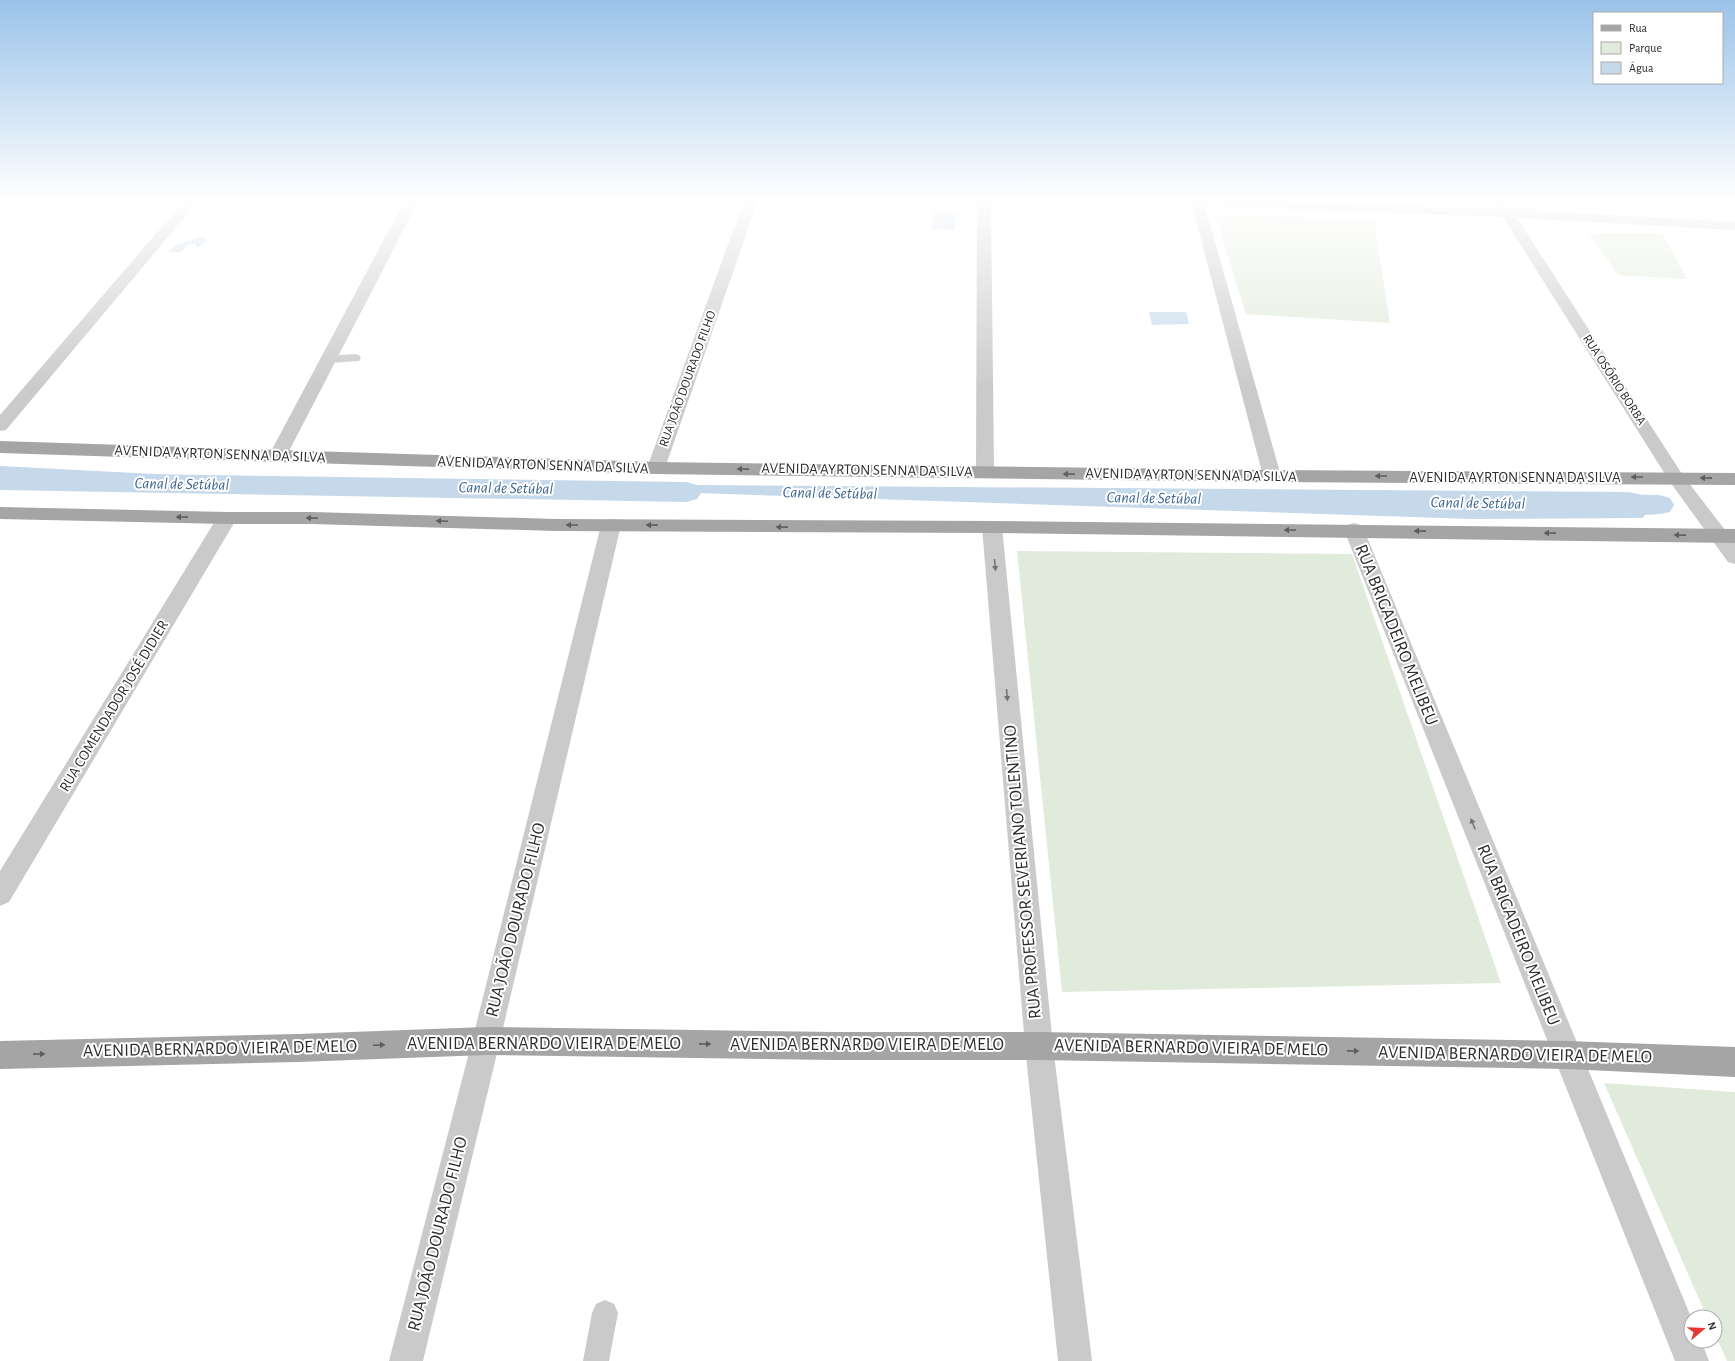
<svg xmlns="http://www.w3.org/2000/svg" width="1735" height="1361" font-family="'Alegreya Sans',sans-serif">
  <rect width="100%" height="100%" fill="#fff"/>
  <!-- green -->
  <g fill="#e1ebdb">
    <path d="M 1215,214 L 1374,220 L 1390,323 L 1246,314 Z"/>
    <path d="M 1589,233 L 1662,233 L 1687,279 L 1618,275 Z"/>
    <path d="M 1017,551 L 1352,554 L 1501,983 L 1062,992 Z"/>
    <path d="M 1604,1083 L 1735,1092 L 1735,1361 L 1727,1361 L 1715,1334 L 1715,1317 L 1707,1317 Z"/>
  </g>
  <!-- water -->
  <g fill="#c6d9eb">
    <path d="M 934,211 L 957,213 L 955,230 L 931,229 Z"/>
    <path d="M 203,236 L 207,240 L 197,248 L 196,244 L 189,244 L 181,252 L 168,252 L 176,245 Z"/>
    <path d="M 1149,312 L 1186,312 L 1189,324 L 1152,325 Z"/>
    <path d="M 0,466 L 309,482 L 1628,492 L 1639,494 L 1650,504 L 1650,511 L 1642,518 L 1472,519 L 638,491 L 0,478 Z"/>
  </g>
  <g fill="none" stroke-linecap="round" stroke-linejoin="round">
    <!-- canal -->
    <g fill="#c6d9eb" fill-rule="evenodd">
      <path d="M 0,472 L 687,482 L 697,485 L 702,492 L 697,499 L 687,502 L 0,490 Z"/>
      <path d="M 1602,494 L 1659,495 L 1670,498 L 1674,505 L 1670,512 C 1650,517 1611,516 1591,511 L 1587,504 L 1591,497 Z"/>
    </g>
    <!-- service -->
    <g fill="#cacaca" fill-rule="evenodd">
      <path d="M 355,354 L 359,355 L 361,358 L 359,361 L 329,363 L 325,362 L 323,359 L 325,356 Z"/>
      <path d="M 605,1300 L 614,1304 L 618,1313 L 609,1361 L 583,1361 L 592,1313 L 596,1304 Z"/>
    </g>
    <!-- minor -->
    <g fill="#cacaca" fill-rule="evenodd">
      <path d="M 185,200 L 199,200 L 6,430 L 0,431 L 0,415 Z"/>
      <path d="M 405,200 L 419,200 L 287,455 L 284,459 L 278,461 L 272,459 L 269,455 Z"/>
      <path d="M 744,200 L 758,200 L 665,468 L 662,472 L 656,474 L 650,472 L 647,468 Z"/>
      <path d="M 977,200 L 991,200 L 994,472 L 991,476 L 985,478 L 979,476 L 976,472 Z"/>
      <path d="M 1148,200 L 1264,200 L 1498,209 L 1494,203 L 1496,200 L 1505,200 L 1512,209 L 1735,222 L 1735,230 L 1517,218 L 1682,474 L 1735,543 L 1735,564 L 1728,562 L 1670,482 L 1503,217 L 1205,206 L 1281,476 L 1278,480 L 1272,482 L 1266,480 L 1263,476 L 1192,205 L 1155,204 L 1150,203 Z"/>
      <path d="M 227,512 L 234,513 L 237,518 L 9,902 L 0,906 L 0,871 L 220,513 Z"/>
      <path d="M 611,519 L 618,520 L 621,525 L 500,1041 L 423,1361 L 389,1361 L 472,1041 L 601,525 L 604,520 Z"/>
      <path d="M 992,521 L 999,522 L 1002,527 L 1053,1046 L 1092,1361 L 1058,1361 L 1025,1046 L 982,527 L 985,522 Z"/>
      <path d="M 1354,523 L 1361,525 L 1364,530 L 1691,1317 L 1691,1341 L 1701,1341 L 1709,1361 L 1675,1361 L 1344,530 L 1347,525 Z"/>
    </g>
    <!-- primary -->
    <g fill="#a5a5a5" fill-rule="evenodd">
      <path d="M 0,441 L 656,462 L 1272,470 L 1735,473 L 1735,485 L 1272,482 L 656,474 L 0,453 Z"/>
      <path d="M 0,507 L 227,512 L 312,512 L 556,519 L 992,521 L 1735,529 L 1735,543 L 992,533 L 556,531 L 312,524 L 227,524 L 0,519 Z"/>
      <path d="M 486,1027 L 833,1032 L 1039,1032 L 1567,1041 L 1735,1047 L 1735,1077 L 1567,1069 L 1039,1060 L 833,1060 L 486,1055 L 298,1062 L 0,1069 L 0,1041 L 298,1034 Z"/>
    </g>
  </g>
  <!-- one-way arrows -->
  <defs><path id="oneway-solid" d="M-6-.8H1V-3.2L6.5 0L1 3.2V.8H-6Z"/></defs>
  <g fill="#5d5d5d">
    <use href="#oneway-solid" transform="translate(743 469) rotate(-179)"/>
    <use href="#oneway-solid" transform="translate(1069 474) rotate(-179)"/>
    <use href="#oneway-solid" transform="translate(1381 476) rotate(-180)"/>
    <use href="#oneway-solid" transform="translate(1637 477) rotate(-180)"/>
    <use href="#oneway-solid" transform="translate(1706 478) rotate(-179)"/>
    <use href="#oneway-solid" transform="translate(182 517) rotate(-179)"/>
    <use href="#oneway-solid" transform="translate(312 518) rotate(-179)"/>
    <use href="#oneway-solid" transform="translate(442 521) rotate(-178)"/>
    <use href="#oneway-solid" transform="translate(572 525) rotate(180)"/>
    <use href="#oneway-solid" transform="translate(652 525) rotate(-179)"/>
    <use href="#oneway-solid" transform="translate(782 527) rotate(-179)"/>
    <use href="#oneway-solid" transform="translate(1290 530) rotate(-180)"/>
    <use href="#oneway-solid" transform="translate(1420 531) rotate(-179)"/>
    <use href="#oneway-solid" transform="translate(1550 533) rotate(-179)"/>
    <use href="#oneway-solid" transform="translate(1680 535) rotate(-179)"/>
    <use href="#oneway-solid" transform="translate(705 1044) rotate(1)"/>
    <use href="#oneway-solid" transform="translate(379 1045) rotate(-2)"/>
    <use href="#oneway-solid" transform="translate(1353 1051) rotate(1)"/>
    <use href="#oneway-solid" transform="translate(39 1054) rotate(-1)"/>
  </g>
  <g fill="#747474">
    <use href="#oneway-solid" transform="translate(995 565) rotate(85)"/>
    <use href="#oneway-solid" transform="translate(1007 695) rotate(85)"/>
    <use href="#oneway-solid" transform="translate(1473 824) rotate(-112)"/>
  </g>
  <!-- sky -->
  <linearGradient id="sky" x2="0" y2="1"><stop stop-color="#9ac3e9"/><stop offset="0.51" stop-color="#fff"/><stop offset="1" stop-color="#fff" stop-opacity="0"/></linearGradient>
  <rect width="1735" height="391" fill="url(#sky)"/>
  <g text-anchor="middle" dominant-baseline="central" stroke-width="4" stroke-linejoin="round" paint-order="stroke">
    <!-- far-street labels -->
    <g font-size="13" fill="#2d2d2d" stroke="#fff">
      <text transform="translate(688 379) rotate(-70)">RUA JOÃO DOURADO FILHO</text>
      <text transform="translate(1614 380) rotate(57)">RUA OSÓRIO BORBA</text>
    </g>
    <!-- street labels -->
    <g font-size="15" fill="#2d2d2d" stroke="#fff">
      <text transform="translate(220 454) rotate(2)">AVENIDA AYRTON SENNA DA SILVA</text>
      <text transform="translate(543 465) rotate(2)">AVENIDA AYRTON SENNA DA SILVA</text>
      <text transform="translate(867 470) rotate(1)">AVENIDA AYRTON SENNA DA SILVA</text>
      <text transform="translate(1191 475) rotate(1)">AVENIDA AYRTON SENNA DA SILVA</text>
      <text x="1515" y="477">AVENIDA AYRTON SENNA DA SILVA</text>
      <text transform="translate(114 706) rotate(-59)">RUA COMENDADOR JOSÉ DIDIER</text>
    </g>
    <!-- water labels -->
    <g font-size="16" font-style="italic" fill="#3c658f" stroke="#fff">
      <text transform="translate(182 484) rotate(1)">Canal de Setúbal</text>
      <text transform="translate(506 488) rotate(1)">Canal de Setúbal</text>
      <text transform="translate(830 493) rotate(1)">Canal de Setúbal</text>
      <text transform="translate(1154 498) rotate(1)">Canal de Setúbal</text>
      <text transform="translate(1478 503) rotate(1)">Canal de Setúbal</text>
    </g>
    <!-- near-street labels -->
    <g font-size="18" fill="#2d2d2d" stroke="#fff">
      <text transform="translate(1396 635) rotate(68)">RUA BRIGADEIRO MELIBEU</text>
      <text transform="translate(1023 872) rotate(-95)">RUA PROFESSOR SEVERIANO TOLENTINO</text>
      <text transform="translate(516 920) rotate(-76)">RUA JOÃO DOURADO FILHO</text>
      <text transform="translate(1518 935) rotate(68)">RUA BRIGADEIRO MELIBEU</text>
      <text x="544" y="1044">AVENIDA BERNARDO VIEIRA DE MELO</text>
      <text x="867" y="1045">AVENIDA BERNARDO VIEIRA DE MELO</text>
      <text transform="translate(1191 1048) rotate(1)">AVENIDA BERNARDO VIEIRA DE MELO</text>
      <text transform="translate(220 1049) rotate(-1)">AVENIDA BERNARDO VIEIRA DE MELO</text>
      <text transform="translate(1515 1055) rotate(1)">AVENIDA BERNARDO VIEIRA DE MELO</text>
      <text transform="translate(438 1234) rotate(-76)">RUA JOÃO DOURADO FILHO</text>
    </g>
  </g>
  <!-- legend -->
  <rect x="1593" y="12" width="130" height="72" fill="#ffffff" stroke="#ababab"/>
  <rect x="1601" y="25" width="20" height="6" fill="#a5a5a5" stroke="#ababab"/>
  <text x="1629" y="32" font-size="12" fill="#2d2d2d">Rua</text>
  <rect x="1601" y="42" width="20" height="12" fill="#e1ebdb" stroke="#ababab"/>
  <text x="1629" y="52" font-size="12" fill="#2d2d2d">Parque</text>
  <rect x="1601" y="62" width="20" height="12" fill="#c6d9eb" stroke="#ababab"/>
  <text x="1629" y="72" font-size="12" fill="#2d2d2d">Água</text>
  <!-- north arrow -->
  <g transform="translate(1703 1329) rotate(71)"><circle r="19" fill="#ffffff" stroke="#ababab"/>
  <path d="M0-3L7 15L0 10L-7 15Z" fill="#e5362f"/>
  <text y="-6" font-size="11" font-weight="bold" text-anchor="middle" fill="#2d2d2d">N</text>
  </g>
</svg>
